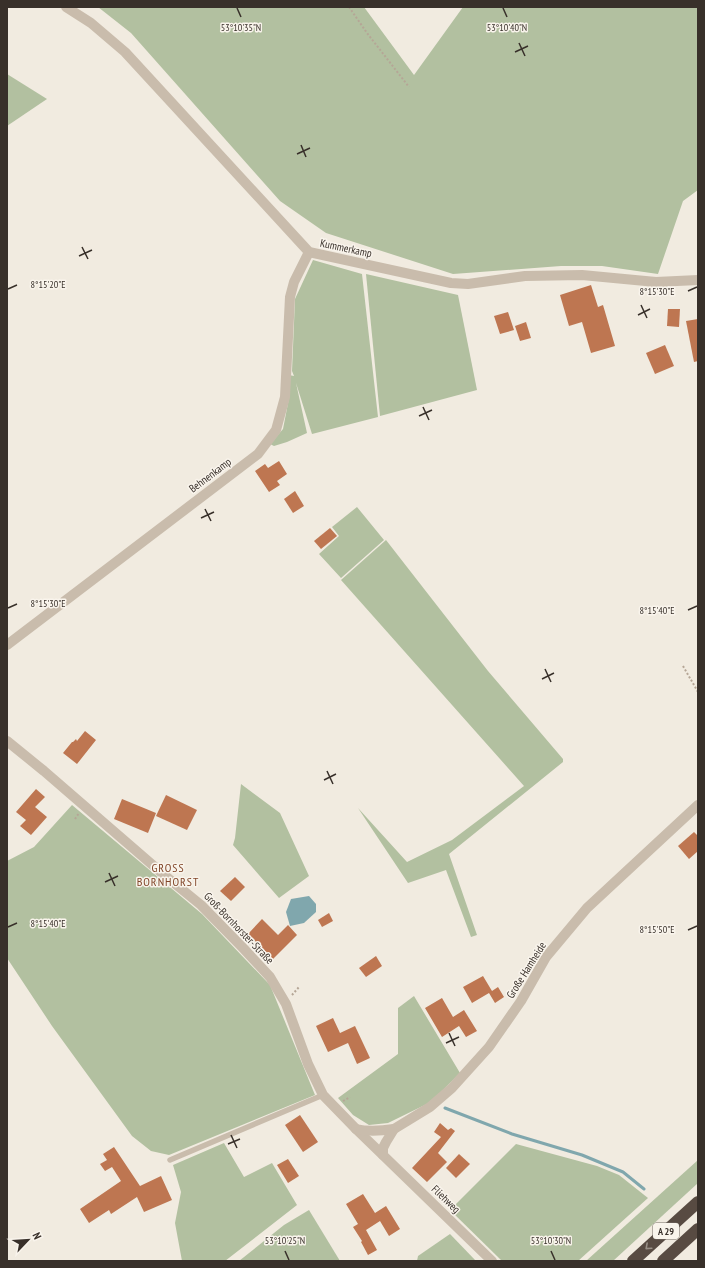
<svg xmlns="http://www.w3.org/2000/svg" width="705" height="1268" font-family="'PT Sans Narrow',sans-serif">
  <rect width="100%" height="100%" fill="#f1ebe0"/>
  <!-- green -->
  <g fill="#b2c0a0">
    <path d="M 98,7 L 364,7 L 414,75 L 463,7 L 698,7 L 698,190 L 683,201 L 658,274 L 602,266 L 561,266 L 453,274 L 326,233 L 280,201 L 131,33 Z"/>
    <path d="M 7,74 L 47,99 L 7,126 Z"/>
    <path d="M 313,260 L 362,274 L 378,417 L 312,434 L 296,383 L 307,433 L 287,442 L 274,446 L 270,444 L 283,429 L 289,398 L 289,375 L 294,376 L 292,371 L 295,299 Z"/>
    <path d="M 366,274 L 458,295 L 477,390 L 380,416 Z"/>
    <path d="M 357,507 L 384,540 L 341,578 L 319,554 L 339,536 L 332,527 Z"/>
    <path d="M 386,540 L 488,671 L 563,759 L 563,762 L 449,854 L 477,935 L 471,937 L 446,870 L 408,883 L 358,808 L 407,862 L 452,840 L 524,786 L 341,580 Z"/>
    <path d="M 241,784 L 280,813 L 309,876 L 279,898 L 233,845 L 235,838 Z"/>
    <path d="M 72,805 L 202,914 L 270,985 L 315,1095 L 169,1155 L 151,1151 L 132,1136 L 52,1026 L 7,958 L 7,861 L 34,847 Z"/>
    <path d="M 414,996 L 460,1073 L 431,1102 L 388,1123 L 369,1125 L 353,1115 L 338,1098 L 398,1054 L 398,1008 Z"/>
    <path d="M 224,1143 L 244,1177 L 272,1163 L 297,1205 L 225,1261 L 182,1261 L 175,1223 L 181,1192 L 173,1165 Z"/>
    <path d="M 516,1144 L 597,1166 L 619,1175 L 648,1198 L 578,1261 L 502,1261 L 450,1210 Z"/>
    <path d="M 698,1160 L 698,1183 L 613,1261 L 586,1261 Z"/>
    <path d="M 309,1210 L 340,1261 L 239,1261 L 284,1225 Z"/>
    <path d="M 450,1234 L 476,1261 L 417,1261 L 418,1256 Z"/>
  </g>
  <!-- water -->
  <path fill="#80a7ad" d="M 309,896 L 316,904 L 316,912 L 304,923 L 290,926 L 286,912 L 291,899 Z"/>
  <g fill="none" stroke-linecap="round" stroke-linejoin="round">
    <!-- stream -->
    <path stroke="#80a7ad" stroke-width="3" d="M 445,1108 L 512,1134 L 582,1155 L 623,1172 L 644,1189"/>
  </g>
  <!-- building -->
  <g fill="#be7651">
    <path d="M 591,285 L 598,307 L 603,305 L 615,346 L 591,353 L 582,322 L 569,326 L 560,295 Z"/>
    <path d="M 668,309 L 680,309 L 679,327 L 667,326 Z"/>
    <path d="M 508,312 L 514,330 L 500,334 L 494,316 Z"/>
    <path d="M 698,319 L 698,361 L 694,362 L 686,321 Z"/>
    <path d="M 526,322 L 531,338 L 520,341 L 515,326 Z"/>
    <path d="M 665,345 L 674,366 L 655,374 L 646,353 Z"/>
    <path d="M 279,461 L 287,474 L 277,481 L 280,485 L 269,492 L 255,471 L 265,464 L 268,468 Z"/>
    <path d="M 295,491 L 304,506 L 293,513 L 284,499 Z"/>
    <path d="M 330,528 L 337,536 L 321,549 L 314,541 Z"/>
    <path d="M 85,731 L 96,740 L 77,764 L 63,753 L 72,742 L 73,742 L 76,739 L 77,741 Z"/>
    <path d="M 36,789 L 45,797 L 35,807 L 47,817 L 31,835 L 20,826 L 26,820 L 16,812 Z"/>
    <path d="M 166,795 L 197,810 L 187,830 L 156,816 Z"/>
    <path d="M 122,799 L 156,813 L 148,833 L 114,819 Z"/>
    <path d="M 694,832 L 698,836 L 698,851 L 689,859 L 678,846 Z"/>
    <path d="M 235,877 L 245,887 L 231,901 L 220,891 Z"/>
    <path d="M 329,913 L 333,921 L 322,927 L 318,920 Z"/>
    <path d="M 262,919 L 278,935 L 288,925 L 297,935 L 273,959 L 248,934 Z"/>
    <path d="M 376,956 L 382,966 L 366,977 L 359,968 Z"/>
    <path d="M 483,976 L 492,991 L 498,987 L 504,997 L 495,1003 L 489,993 L 472,1003 L 463,987 Z"/>
    <path d="M 442,998 L 453,1017 L 464,1010 L 477,1031 L 466,1037 L 459,1026 L 442,1037 L 425,1008 Z"/>
    <path d="M 333,1018 L 340,1033 L 355,1026 L 370,1058 L 357,1064 L 348,1043 L 328,1052 L 316,1026 Z"/>
    <path d="M 300,1115 L 318,1142 L 303,1152 L 285,1125 Z"/>
    <path d="M 440,1123 L 448,1130 L 451,1128 L 455,1131 L 438,1153 L 447,1162 L 427,1182 L 412,1168 L 441,1137 L 434,1132 Z"/>
    <path d="M 114,1147 L 140,1186 L 161,1176 L 172,1200 L 144,1212 L 137,1197 L 111,1214 L 109,1210 L 89,1223 L 80,1209 L 121,1181 L 112,1167 L 105,1171 L 100,1164 L 107,1160 L 103,1154 Z"/>
    <path d="M 459,1154 L 470,1164 L 456,1178 L 446,1168 Z"/>
    <path d="M 288,1159 L 299,1176 L 288,1183 L 277,1165 Z"/>
    <path d="M 363,1194 L 375,1213 L 386,1206 L 400,1229 L 389,1236 L 380,1221 L 366,1230 L 377,1250 L 368,1255 L 361,1242 L 362,1241 L 353,1227 L 358,1224 L 346,1204 Z"/>
  </g>
  <g fill="none" stroke-linecap="round" stroke-linejoin="round">
    <!-- path -->
    <g stroke="#b5a696" stroke-width="2" stroke-dasharray="2 2" stroke-linecap="butt">
      <path d="M 349,7 L 367,33 L 409,87"/>
      <path d="M 683,666 L 698,692"/>
      <path d="M 75,819 L 79,813"/>
      <path d="M 292,995 L 299,987"/>
      <path d="M 343,1101 L 350,1097"/>
    </g>
    <!-- lane -->
    <path stroke="#c9bcac" stroke-width="5.5" d="M 170,1160 L 323,1095"/>
    <!-- street -->
    <g stroke="#c9bcac" stroke-width="10">
      <path d="M 66,7 L 91,23 L 125,52 L 309,252 L 451,283 L 468,284 L 525,276 L 582,275 L 656,282 L 698,280"/>
      <path d="M 7,645 L 258,454 L 276,430 L 285,397 L 290,297 L 294,282 L 309,252"/>
      <path d="M 7,741 L 44,771 L 163,874 L 201,905 L 244,949 L 270,977 L 286,1004 L 308,1064 L 323,1095 L 356,1129 L 492,1261"/>
      <path d="M 356,1129 C 369,1132 380,1131 394,1129"/>
      <path d="M 383,1155 L 383,1148 L 386,1142 L 394,1129 L 430,1107 L 452,1088 L 489,1047 L 521,1001 L 546,957 L 587,908 L 698,805"/>
    </g>
    <!-- highway -->
    <g stroke="#584b42" stroke-width="12">
      <path d="M 633,1261 L 698,1202"/>
      <path d="M 663,1261 L 698,1229"/>
    </g>
  </g>
  <!-- one-way arrows -->
  <defs><path id="oneway-chevron" d="M-2-3.5L2.5 0L-2 3.5" fill="none" stroke-width="1.6" stroke-linecap="round" stroke-linejoin="round"/></defs>
  <use stroke="#988f86" href="#oneway-chevron" transform="translate(648 1247) rotate(138)"/>
  <!-- ticks -->
  <path fill="none" stroke="#38302a" stroke-width="1.5" d="M 237,8 L 241,17M 503,8 L 507,17M 519,43 L 525,56M 515,52 L 528,46M 301,145 L 306,157M 297,154 L 310,148M 82,247 L 88,259M 79,256 L 92,250M 8,289 L 17,285M 688,291 L 697,287M 641,305 L 647,318M 638,315 L 650,309M 423,407 L 429,420M 419,416 L 432,410M 205,509 L 211,521M 201,518 L 214,512M 8,608 L 17,604M 688,610 L 697,606M 545,669 L 551,682M 542,679 L 554,673M 327,771 L 333,784M 324,780 L 336,774M 109,873 L 115,886M 105,882 L 118,876M 8,927 L 17,923M 688,930 L 697,926M 449,1033 L 455,1046M 446,1043 L 459,1037M 231,1135 L 237,1148M 228,1144 L 240,1139M 285,1251 L 289,1260M 551,1251 L 555,1260"/>
  <g text-anchor="middle" dominant-baseline="central" stroke-width="3" stroke-linejoin="round" paint-order="stroke">
    <!-- shield labels -->
    <rect fill="#f9f4ec" stroke="#726b64" stroke-width="1" x="653" y="1223" width="26" height="16" rx="3"/>
    <g font-size="10" font-weight="bold" fill="#38302a">
      <text x="666" y="1231">A 29</text>
    </g>
    <!-- street labels -->
    <g font-size="11" fill="#38302a" stroke="#f9f4ec">
      <text transform="translate(346 248) rotate(12)">Kummerkamp</text>
      <text transform="translate(210 475) rotate(-37)">Behnenkamp</text>
      <text transform="translate(239 928) rotate(46)">Groß-Bornhorster-Straße</text>
      <text transform="translate(526 970) rotate(-58)">Große Hamheide</text>
      <text transform="translate(446 1199) rotate(44)">Fliehweg</text>
    </g>
    <!-- neighbourhood labels -->
    <g font-size="12" letter-spacing="1" fill="#814629" stroke="#f9f4ec">
      <text x="168" y="867">GROSS<tspan x="168" dy="14">BORNHORST</tspan></text>
    </g>
  </g>
  <g font-size="10" text-anchor="middle" fill="#38302a" stroke="#f9f4ec" stroke-width="3" stroke-linejoin="round" paint-order="stroke">
    <text x="241" y="31">53°10'35"N</text>
    <text x="507" y="31">53°10'40"N</text>
    <text x="48" y="288">8°15'20"E</text>
    <text x="657" y="295">8°15'30"E</text>
    <text x="48" y="607">8°15'30"E</text>
    <text x="657" y="614">8°15'40"E</text>
    <text x="48" y="927">8°15'40"E</text>
    <text x="657" y="933">8°15'50"E</text>
    <text x="285" y="1244">53°10'25"N</text>
    <text x="551" y="1244">53°10'30"N</text>
  </g>
  <!-- border -->
  <rect width="705" height="1268" fill="none" stroke="#38302a" stroke-width="16"/>
  <!-- north arrow -->
  <g transform="translate(28 1240) rotate(65)" stroke="#f9f4ec" stroke-width="3" paint-order="stroke">
  <path d="M0-3L7 15L0 10L-7 15Z" fill="#38302a"/>
  <text y="-6" font-size="11" font-weight="bold" text-anchor="middle" fill="#38302a">N</text>
  </g>
</svg>
